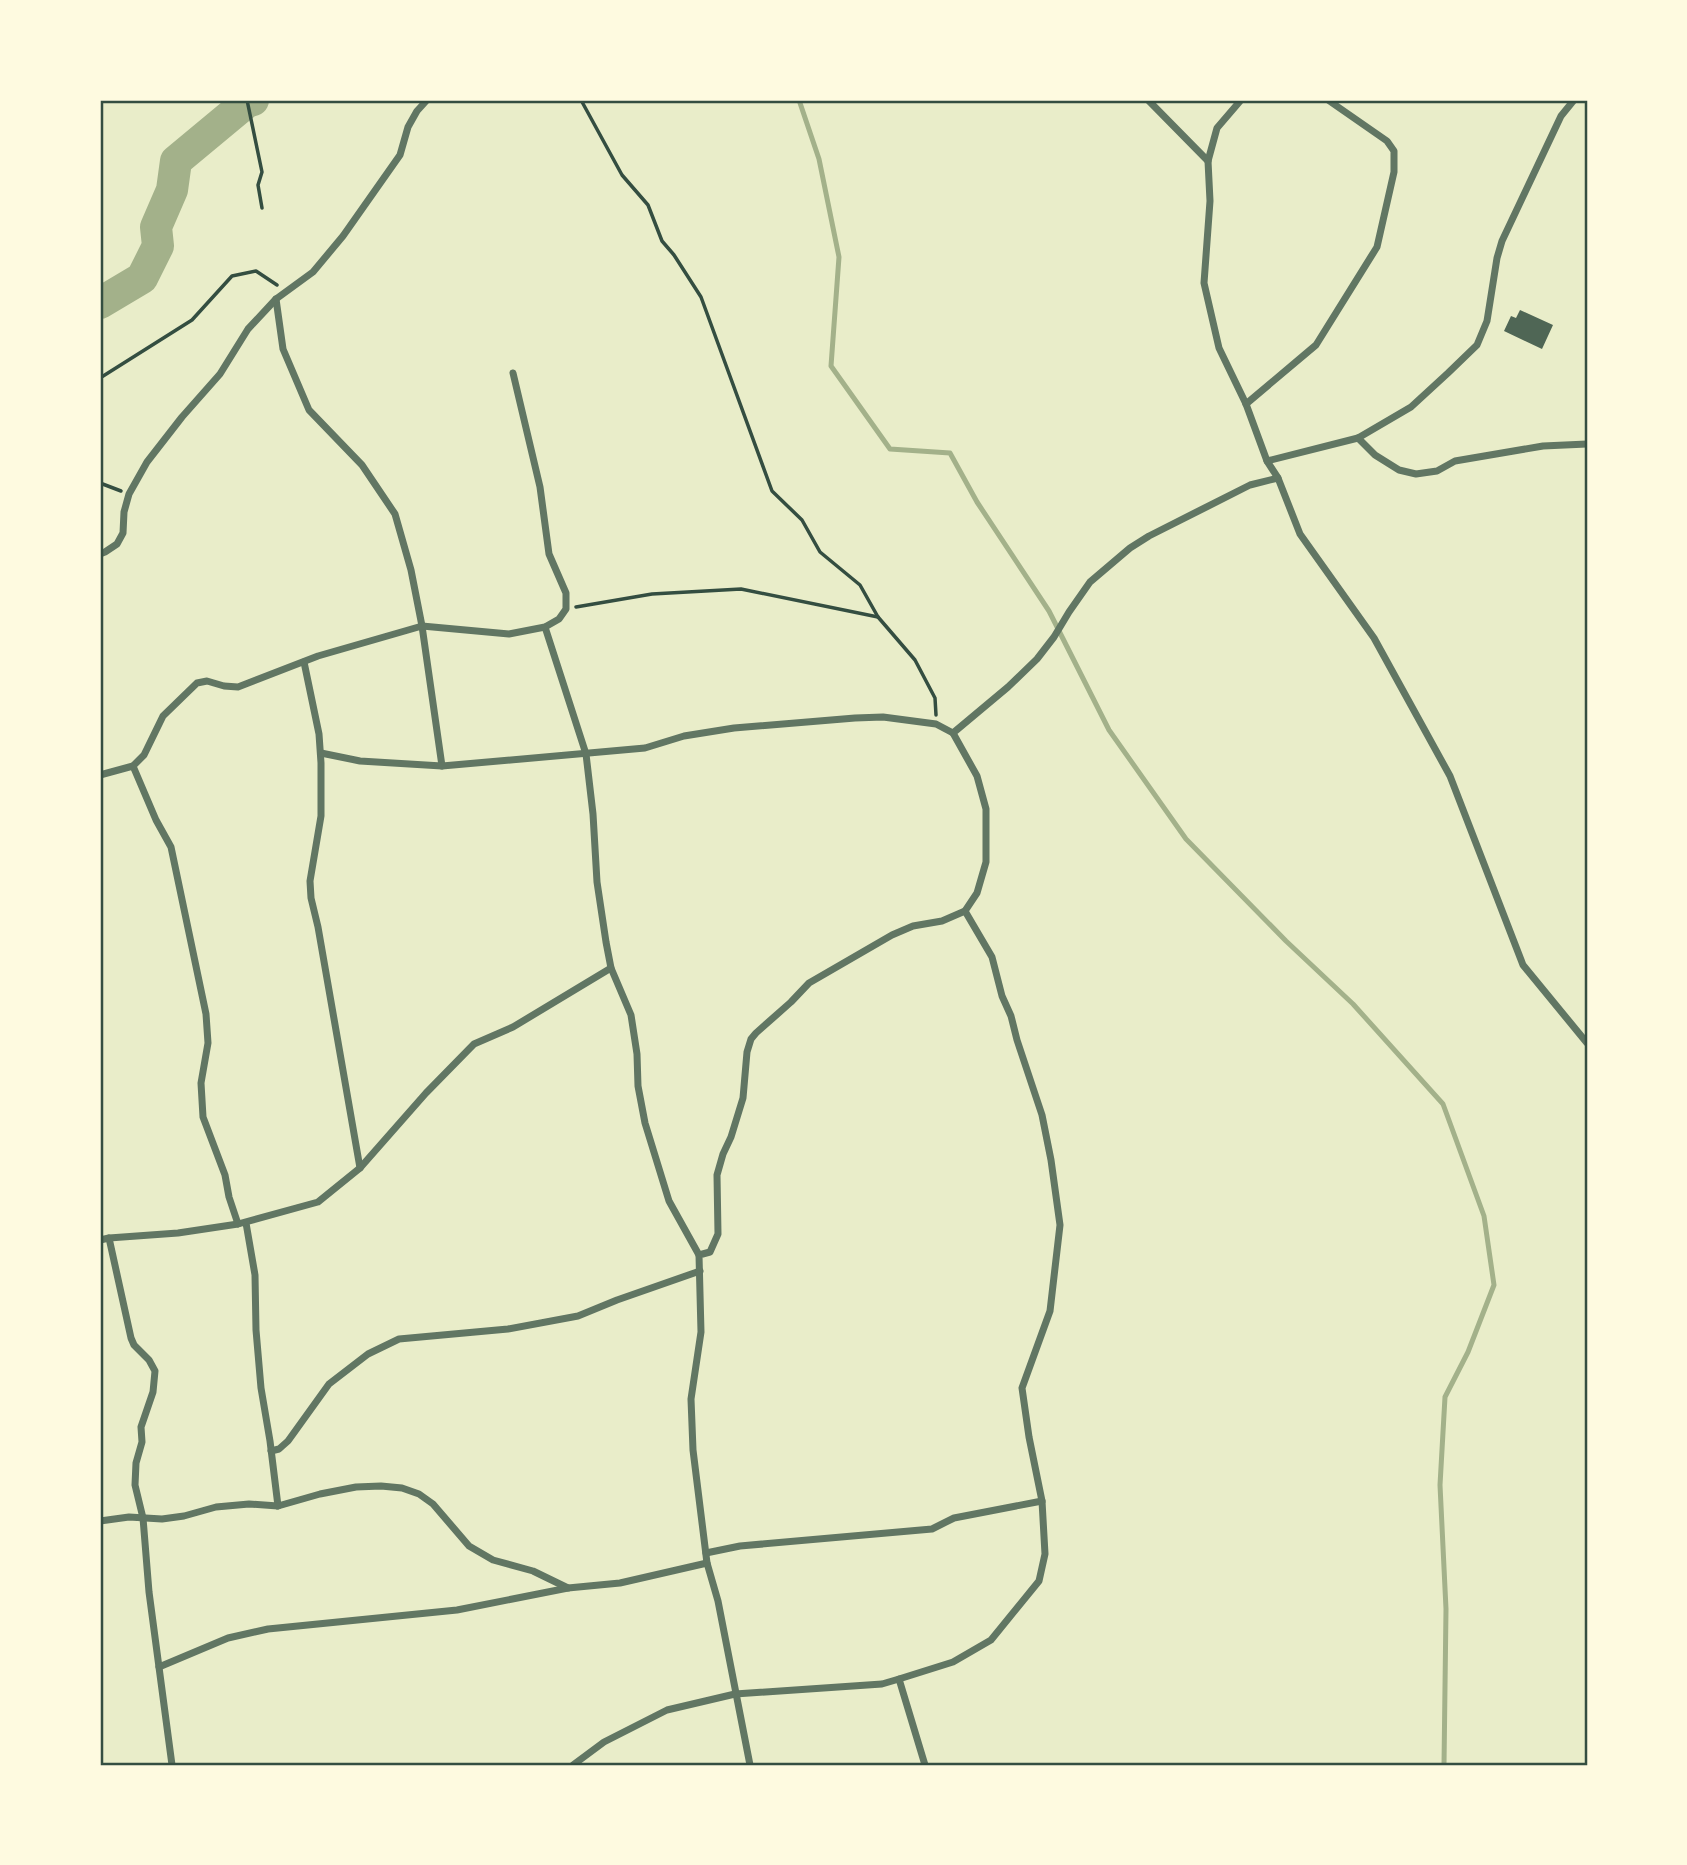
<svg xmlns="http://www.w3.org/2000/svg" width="1687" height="1865" font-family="'Nunito Sans',sans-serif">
  <rect width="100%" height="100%" fill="#e9edc9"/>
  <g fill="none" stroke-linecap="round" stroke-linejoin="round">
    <!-- stream -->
    <path stroke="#a3b18a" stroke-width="5" d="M 799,100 L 819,159 L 839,257 L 831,366 L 890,449 L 950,453 L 977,502 L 1049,611 L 1109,730 L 1186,839 L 1286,941 L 1353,1004 L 1443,1104 L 1484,1216 L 1494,1285 L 1468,1352 L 1445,1397 L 1440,1485 L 1446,1609 L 1444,1765"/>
    <!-- river -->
    <path stroke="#a3b18a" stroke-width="32" d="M 100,303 L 142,278 L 158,246 L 156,227 L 172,190 L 176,161 L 247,102 L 253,100"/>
  </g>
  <!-- building -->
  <path fill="#4f6655" d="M 1520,310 L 1553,325 L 1542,349 L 1504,331 L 1511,316 L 1516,318 Z"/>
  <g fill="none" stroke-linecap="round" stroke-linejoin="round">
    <!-- path -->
    <g stroke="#344e41" stroke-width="3.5">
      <path d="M 247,100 L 262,172 L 258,185 L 262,208"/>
      <path d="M 581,100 L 622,175 L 648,205 L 662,241 L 674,255 L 701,297 L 772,491 L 802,520 L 820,552 L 860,585 L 878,617 L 915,660 L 935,698 L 936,715"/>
      <path d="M 100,378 L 192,320 L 232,276 L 256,271 L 277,285"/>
      <path d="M 100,483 L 121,491"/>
      <path d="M 576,607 L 652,594 L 741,589 L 878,617"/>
    </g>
    <!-- minor -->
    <g stroke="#617663" stroke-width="7">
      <path d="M 1148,100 L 1208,161"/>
      <path d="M 1241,100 L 1217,128 L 1208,161 L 1210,201 L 1204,283 L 1219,348 L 1246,404 L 1267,461 L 1278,478 L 1300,534 L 1374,638 L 1450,776 L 1523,965 L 1587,1043"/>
      <path d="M 276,299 L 283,349 L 309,410 L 362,465 L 395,514 L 411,570 L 422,626 L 442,766"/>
      <path d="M 1246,404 L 1316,345 L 1377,247 L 1394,172 L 1394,151 L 1387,141 L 1328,100"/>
      <path d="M 1358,438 L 1375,455 L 1399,470 L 1416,474 L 1437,471 L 1455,461 L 1543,446 L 1587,444"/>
      <path d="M 1267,461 L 1358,438 L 1411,407 L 1448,373 L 1477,345 L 1487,321 L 1497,258 L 1502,241 L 1561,116 L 1574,100"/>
      <path d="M 100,554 L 105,552 L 117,544 L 123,533 L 124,512 L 129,494 L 147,462 L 182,417 L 220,374 L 248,329 L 276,299 L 313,272 L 343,236 L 400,155 L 408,127 L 417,111 L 427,100"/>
      <path d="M 545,627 L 586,754 L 593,814 L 597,882 L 606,942 L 611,968 L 631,1015 L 637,1054 L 638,1086 L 645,1123 L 669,1201 L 699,1255"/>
      <path d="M 304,662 L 319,734 L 321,763 L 321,816 L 310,881 L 311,898 L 318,927 L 360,1168"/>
      <path d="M 321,753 L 360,761 L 442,766 L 645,748 L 684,736 L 734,728 L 855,718 L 883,717 L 936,724 L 953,733"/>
      <path d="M 133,766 L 156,820 L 171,847 L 206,1014 L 208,1043 L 201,1083 L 203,1117 L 225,1175 L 229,1197 L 238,1224"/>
      <path d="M 100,775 L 133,766 L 144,755 L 163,716 L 197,683 L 207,681 L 224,686 L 238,687 L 318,656 L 422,626 L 509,634 L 545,627 L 559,619 L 566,609 L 566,593 L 549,554 L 540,487 L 513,373"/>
      <path d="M 246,1223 L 255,1275 L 256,1330 L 261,1388 L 270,1441 L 278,1506"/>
      <path d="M 109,1238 L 131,1338 L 134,1345 L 149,1360 L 155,1371 L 153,1392 L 141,1427 L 142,1442 L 136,1463 L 135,1485 L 143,1518 L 149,1592 L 172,1765"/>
      <path d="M 100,1240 L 109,1238 L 178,1233 L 238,1224 L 318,1202 L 360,1168 L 426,1093 L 474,1044 L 513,1027 L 611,968"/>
      <path d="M 271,1451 L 279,1449 L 288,1441 L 329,1384 L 368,1354 L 399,1339 L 508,1329 L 578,1316 L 617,1300 L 700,1271"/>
      <path d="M 100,1521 L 129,1517 L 162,1519 L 184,1516 L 216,1507 L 249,1504 L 278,1506 L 320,1494 L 356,1487 L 381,1486 L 402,1488 L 419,1494 L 433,1504 L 469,1546 L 493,1560 L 533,1571 L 568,1588 L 620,1583 L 707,1563"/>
      <path d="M 706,1553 L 740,1546 L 932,1529 L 954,1518 L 1042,1501"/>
      <path d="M 159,1667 L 228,1638 L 268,1629 L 457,1610 L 568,1588"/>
      <path d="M 573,1765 L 604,1742 L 667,1710 L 735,1694 L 882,1684 L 899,1679"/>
      <path d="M 750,1765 L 718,1601 L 707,1563 L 693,1450 L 691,1399 L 701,1332 L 699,1255 L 710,1252 L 718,1234 L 717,1175 L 723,1154 L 731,1137 L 743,1098 L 747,1052 L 751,1039 L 756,1033 L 791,1002 L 809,983 L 892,935 L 913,926 L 942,921 L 965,911 L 977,893 L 986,862 L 986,809 L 977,776 L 953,733 L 1008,687 L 1037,659 L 1054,637 L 1069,612 L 1090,582 L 1130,548 L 1149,536 L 1250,485 L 1278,478"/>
      <path d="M 925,1765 L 899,1679 L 953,1662 L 991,1640 L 1039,1581 L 1045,1554 L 1042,1501 L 1029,1437 L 1022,1388 L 1050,1311 L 1060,1225 L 1051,1160 L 1042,1115 L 1017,1040 L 1011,1016 L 1002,996 L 992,957 L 965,911"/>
    </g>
  </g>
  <!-- border -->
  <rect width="1687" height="1865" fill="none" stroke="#fefae0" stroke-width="203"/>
  <rect x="102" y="102" width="1484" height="1662" fill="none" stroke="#344e41" stroke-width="2.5"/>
</svg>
